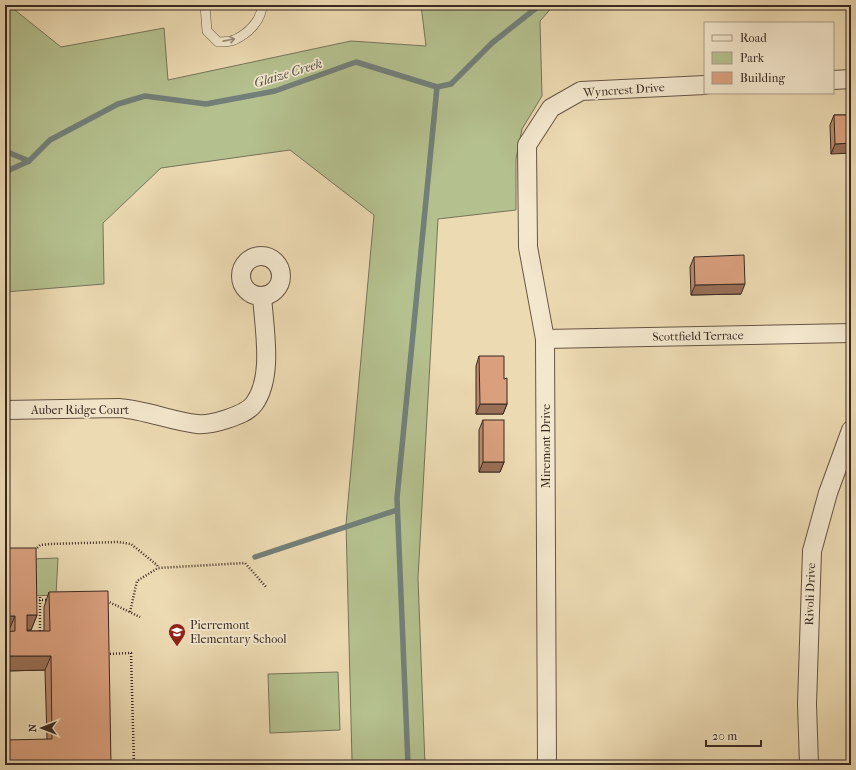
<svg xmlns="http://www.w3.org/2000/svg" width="856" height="770" font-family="'IM FELL French Canon',serif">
  <rect width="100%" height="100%" fill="#ecdab2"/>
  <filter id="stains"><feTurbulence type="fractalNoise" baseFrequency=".005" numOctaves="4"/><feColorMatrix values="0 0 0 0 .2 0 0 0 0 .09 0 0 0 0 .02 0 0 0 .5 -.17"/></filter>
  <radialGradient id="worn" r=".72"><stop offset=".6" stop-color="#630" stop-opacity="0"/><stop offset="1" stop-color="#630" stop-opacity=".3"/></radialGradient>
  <!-- green -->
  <g fill="#b4c08e" stroke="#767458">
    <path d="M 421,5 L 554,5 L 540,21 L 542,96 L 522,129 L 516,159 L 516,210 L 438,219 L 418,578 L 425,765 L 350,765 L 352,760 L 346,524 L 374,215 L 290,150 L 161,168 L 103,223 L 104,284 L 5,292 L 5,8 L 11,7 L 61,47 L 164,28 L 168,80 L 351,41 L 426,46 Z"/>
    <path d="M 58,558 L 56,595 L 31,596 L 31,559 Z"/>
    <path d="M 338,672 L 340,730 L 270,733 L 268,674 Z"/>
  </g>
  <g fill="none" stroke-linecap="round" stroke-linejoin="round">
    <!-- stream -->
    <g stroke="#737f79" stroke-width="5.5">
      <path d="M 5,151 L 29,161"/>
      <path d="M 5,172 L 29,161 L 50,140 L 118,104 L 145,96 L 206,104 L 275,91 L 356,62 L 437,87 L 451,84 L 492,43 L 540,5"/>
      <path d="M 255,557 L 397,510"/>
      <path d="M 408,765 L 397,498 L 437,87"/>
    </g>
    <defs>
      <path id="lane" d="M 205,5 L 207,31 L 218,42 C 223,42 229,42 234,40 C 248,34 262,20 262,5"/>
      <g id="street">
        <path d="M 833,80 L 851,79"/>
        <circle cx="261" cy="276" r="20"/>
        <path d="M 545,339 L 851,333"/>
        <path d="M 5,410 L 119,408 C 146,410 171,421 197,424 C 207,425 218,422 227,419 C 236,416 248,412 254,404 C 274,377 264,328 262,296"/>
        <path d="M 547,765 L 545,339 L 528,247 L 527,145 L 551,108 L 581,91 L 705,85"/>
        <path d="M 809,765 L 807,704 L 812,551 L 828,493 L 851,430"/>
      </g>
    </defs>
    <!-- lane casing -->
    <use href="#lane" stroke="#665545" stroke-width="10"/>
    <!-- street casing -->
    <use href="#street" stroke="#665545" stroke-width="20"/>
    <!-- path -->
    <g stroke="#392921" stroke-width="2.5" stroke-dasharray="1 2" stroke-linecap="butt">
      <path d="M 35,550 L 40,545 L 50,544 L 118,542 L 131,544 L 157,565 L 158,568"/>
      <path d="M 33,601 L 40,600 L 40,595"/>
      <path d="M 107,601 L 140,617"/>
      <path d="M 130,612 L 137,581 L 158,568 L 245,563 L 267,588"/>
      <path d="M 40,634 L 40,600 L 49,600"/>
      <path d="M 107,654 L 131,653 L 134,765"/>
    </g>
    <!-- lane -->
    <use href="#lane" stroke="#f3e7cd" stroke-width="9"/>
    <!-- street -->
    <use href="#street" stroke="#f3e7cd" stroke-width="18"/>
  </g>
  <!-- wall -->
  <g fill="#bb8a6c" stroke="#392921">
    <path d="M 834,115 L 851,115 L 831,154 L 830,125 Z"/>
    <path d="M 694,257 L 741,294 L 691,295 L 690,267 Z"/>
    <path d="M 479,356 L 504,379 L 507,404 L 503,414 L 476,414 L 476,366 Z"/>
    <path d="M 483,420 L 504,462 L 500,472 L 479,472 L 479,430 Z"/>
    <path d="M 5,548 L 37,615 L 31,630 L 27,630 L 27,631 L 44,631 L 44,607 L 49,592 L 111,765 L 47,739 L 45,670 L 5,671 L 5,632 L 10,632 L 9,630 L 5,631 Z"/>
  </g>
  <!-- shaded-wall -->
  <g fill="#997058" stroke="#392921">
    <path d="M 851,143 L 851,153 L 831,154 L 835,144 Z"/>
    <path d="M 745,284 L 741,294 L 691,295 L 695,285 Z"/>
    <path d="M 480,404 L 507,404 L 503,414 L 476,414 Z"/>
    <path d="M 483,462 L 504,462 L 500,472 L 479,472 Z"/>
    <path d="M 27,615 L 37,615 L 31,630 L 22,630 Z"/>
    <path d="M 5,616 L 15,616 L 9,630 L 5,631 Z"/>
    <path d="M 5,656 L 51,656 L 45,670 L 5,671 Z"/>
  </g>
  <!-- building -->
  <g fill="#daa07e" stroke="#392921">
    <path d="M 834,115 L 851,115 L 851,143 L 835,144 Z"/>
    <path d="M 744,255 L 745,284 L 695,285 L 694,257 Z"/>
    <path d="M 479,356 L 504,356 L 504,379 L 507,378 L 507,404 L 480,404 Z"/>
    <rect x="483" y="420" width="21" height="42"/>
    <path d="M 5,548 L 36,548 L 37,615 L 27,615 L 27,631 L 50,631 L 49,592 L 108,591 L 111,765 L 5,765 L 5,740 L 52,739 L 51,656 L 5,656 L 5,632 L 15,631 L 15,616 L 5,616 Z"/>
  </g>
  <!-- one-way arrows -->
  <defs><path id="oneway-shaft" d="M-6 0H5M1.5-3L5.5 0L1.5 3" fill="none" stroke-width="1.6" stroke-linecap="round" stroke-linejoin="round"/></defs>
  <use stroke="#968877" href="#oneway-shaft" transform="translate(229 40) rotate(-11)"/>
  <!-- icons -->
  <defs>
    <symbol id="school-pin" viewBox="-11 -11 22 30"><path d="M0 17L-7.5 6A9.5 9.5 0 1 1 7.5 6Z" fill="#8f2418" stroke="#f3e7cd"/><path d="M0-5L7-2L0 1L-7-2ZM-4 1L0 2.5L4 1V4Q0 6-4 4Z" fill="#fff"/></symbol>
  </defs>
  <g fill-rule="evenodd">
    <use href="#school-pin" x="167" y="622" width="20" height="27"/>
  </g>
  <g text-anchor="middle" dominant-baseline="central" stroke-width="3.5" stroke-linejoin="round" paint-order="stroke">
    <!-- street labels -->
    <g font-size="12" fill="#392921" stroke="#f3e7cd">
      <text transform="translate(624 90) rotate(-4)">Wyncrest Drive</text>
      <text transform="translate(698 336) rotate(-1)">Scottfield Terrace</text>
      <text x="80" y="410">Auber Ridge Court</text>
      <text transform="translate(546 446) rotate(-90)">Miremont Drive</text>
      <text transform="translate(810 594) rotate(-88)">Rivoli Drive</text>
    </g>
    <!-- poi labels -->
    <g font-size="12" fill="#392921" stroke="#f3e7cd" text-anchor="start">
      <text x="190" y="625">Pierremont<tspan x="190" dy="14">Elementary School</tspan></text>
    </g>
    <!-- water labels -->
    <g font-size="13" font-style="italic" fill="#514d46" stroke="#f3e7cd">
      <text transform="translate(288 73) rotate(-17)">Glaize Creek</text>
    </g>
  </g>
  <!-- margin -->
  <rect width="856" height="770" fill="none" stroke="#ecdab2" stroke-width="20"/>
  <rect x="6" y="6" width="844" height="758" fill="none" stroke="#392921" stroke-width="2"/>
  <rect x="10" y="10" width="836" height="750" fill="none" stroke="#392921"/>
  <!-- legend -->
  <rect x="704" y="22" width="130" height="72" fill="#f3e7cd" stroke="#a99b88"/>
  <rect x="712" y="35" width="20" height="6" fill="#f3e7cd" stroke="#a99b88"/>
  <text x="740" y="42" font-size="12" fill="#392921">Road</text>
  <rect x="712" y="52" width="20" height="12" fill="#b4c08e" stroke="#a99b88"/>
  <text x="740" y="62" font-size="12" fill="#392921">Park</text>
  <rect x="712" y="72" width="20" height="12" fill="#daa07e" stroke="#a99b88"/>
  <text x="740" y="82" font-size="12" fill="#392921">Building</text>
  <!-- north arrow -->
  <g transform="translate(42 728) rotate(270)" stroke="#f3e7cd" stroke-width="3" paint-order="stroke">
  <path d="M0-3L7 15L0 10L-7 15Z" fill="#392921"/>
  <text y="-6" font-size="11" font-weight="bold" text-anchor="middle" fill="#392921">N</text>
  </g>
  <!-- scale -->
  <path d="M706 740v6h55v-6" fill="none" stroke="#392921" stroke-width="2"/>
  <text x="712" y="740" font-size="12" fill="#392921" stroke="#f3e7cd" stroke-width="3" paint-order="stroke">20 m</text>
  <rect width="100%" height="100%" filter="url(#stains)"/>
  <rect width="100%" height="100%" fill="url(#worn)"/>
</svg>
